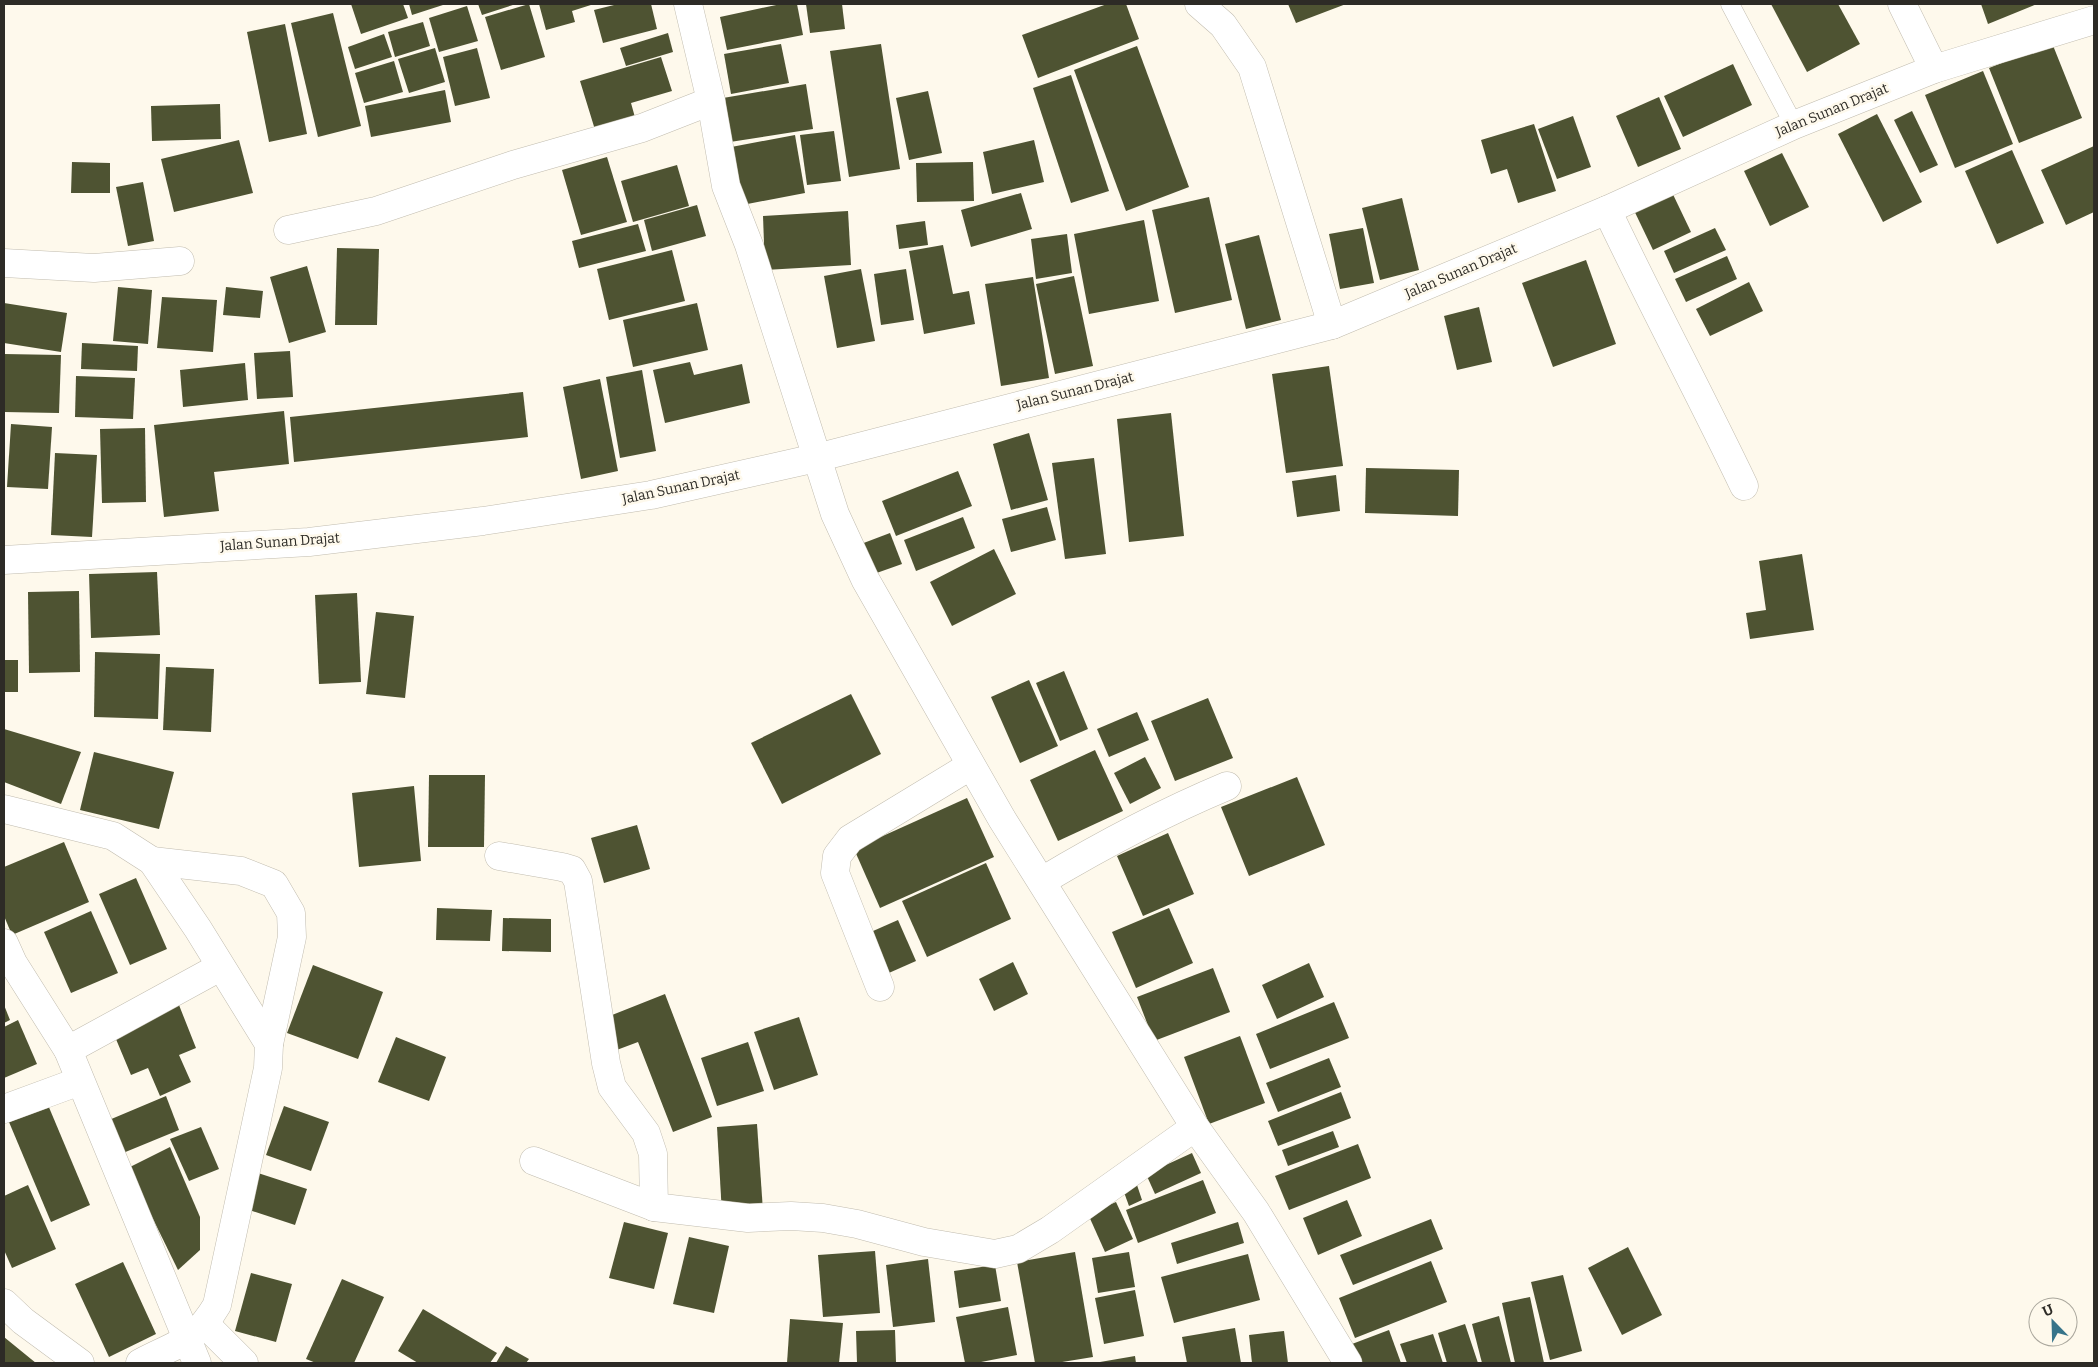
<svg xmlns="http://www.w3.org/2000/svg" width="2098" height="1367" font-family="Bitter,serif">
  <rect width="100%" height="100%" fill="#fef9ec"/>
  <!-- building -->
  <g fill="#4e5332">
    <path d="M 351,4 L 403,4 L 408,18 L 361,34 Z"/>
    <path d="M 409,4 L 446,4 L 412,15 Z"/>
    <path d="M 478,4 L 516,4 L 482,15 Z"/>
    <path d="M 529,4 L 545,57 L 501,70 L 485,17 Z"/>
    <path d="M 539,4 L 594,4 L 572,11 L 575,22 L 546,30 Z"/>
    <path d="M 618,4 L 651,4 L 657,29 L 603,43 L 594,10 Z"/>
    <path d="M 781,4 L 797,4 L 803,35 L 727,50 L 720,17 Z"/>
    <path d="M 806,4 L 842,4 L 845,29 L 810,33 Z"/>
    <path d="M 1107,4 L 1126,4 L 1139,39 L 1038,78 L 1022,35 Z"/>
    <path d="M 1288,4 L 1346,4 L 1296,23 Z"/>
    <path d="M 1771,4 L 1838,4 L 1860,44 L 1807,72 Z"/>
    <path d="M 1981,4 L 2037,4 L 1988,24 Z"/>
    <path d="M 467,6 L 478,41 L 439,52 L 429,18 Z"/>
    <path d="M 333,13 L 361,126 L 318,137 L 291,23 Z"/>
    <path d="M 423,22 L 430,46 L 395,57 L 388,32 Z"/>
    <path d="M 285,24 L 307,134 L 269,142 L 247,32 Z"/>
    <path d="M 668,33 L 673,52 L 626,66 L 620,48 Z"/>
    <path d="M 384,34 L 392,57 L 355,69 L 348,47 Z"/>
    <path d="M 2052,43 L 2082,118 L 2019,143 L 1989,68 Z"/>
    <path d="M 781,44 L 789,83 L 731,94 L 724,54 Z"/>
    <path d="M 881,44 L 900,169 L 849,177 L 830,51 Z"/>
    <path d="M 1137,46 L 1189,187 L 1126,211 L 1074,70 Z"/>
    <path d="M 435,48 L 445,82 L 409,93 L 398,59 Z"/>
    <path d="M 477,48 L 490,98 L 455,106 L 443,57 Z"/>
    <path d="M 661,57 L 672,91 L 631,103 L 636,121 L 596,133 L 580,81 Z"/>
    <path d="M 394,61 L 403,92 L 364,103 L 355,73 Z"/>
    <path d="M 1733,64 L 1752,105 L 1683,137 L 1664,96 Z"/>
    <path d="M 1983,71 L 2013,144 L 1955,168 L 1925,95 Z"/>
    <path d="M 1071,75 L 1109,191 L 1071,203 L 1033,88 Z"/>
    <path d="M 806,84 L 813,129 L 730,142 L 723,98 Z"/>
    <path d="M 445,90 L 451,122 L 371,137 L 365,106 Z"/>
    <path d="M 928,91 L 942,153 L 909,160 L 896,98 Z"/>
    <path d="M 1659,97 L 1681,149 L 1638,167 L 1616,116 Z"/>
    <path d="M 220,104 L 221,139 L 152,141 L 151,106 Z"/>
    <path d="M 1912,111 L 1938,165 L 1920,173 L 1894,120 Z"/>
    <path d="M 1877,114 L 1922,202 L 1883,222 L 1838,134 Z"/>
    <path d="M 1573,116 L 1591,167 L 1557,179 L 1538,129 Z"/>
    <path d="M 1534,124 L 1556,191 L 1518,203 L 1507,169 L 1491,174 L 1481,140 Z"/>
    <path d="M 834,131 L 841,181 L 807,185 L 800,135 Z"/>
    <path d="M 795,135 L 805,193 L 737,206 L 726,148 Z"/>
    <path d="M 239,140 L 253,193 L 174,212 L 161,159 Z"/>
    <path d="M 1034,140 L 1044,182 L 992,194 L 983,152 Z"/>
    <path d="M 2094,146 L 2094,212 L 2066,225 L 2041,170 Z"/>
    <path d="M 2012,150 L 2044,223 L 1997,244 L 1965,171 Z"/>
    <path d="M 1782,153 L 1809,207 L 1770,226 L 1744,171 Z"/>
    <path d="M 607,157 L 627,222 L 581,235 L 562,170 Z"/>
    <path d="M 72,162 L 110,163 L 110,193 L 71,193 Z"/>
    <path d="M 973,162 L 974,201 L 917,202 L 916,163 Z"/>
    <path d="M 677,165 L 689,206 L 633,222 L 621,181 Z"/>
    <path d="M 143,182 L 154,241 L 128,246 L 116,187 Z"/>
    <path d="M 1668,184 L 1691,232 L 1653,250 L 1630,202 Z"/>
    <path d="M 1021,193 L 1032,229 L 971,247 L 961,210 Z"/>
    <path d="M 1209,197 L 1232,300 L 1175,313 L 1152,210 Z"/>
    <path d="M 1402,198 L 1419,270 L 1380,280 L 1362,208 Z"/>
    <path d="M 697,205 L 706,236 L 652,251 L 644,220 Z"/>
    <path d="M 848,211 L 851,265 L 765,270 L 763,216 Z"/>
    <path d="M 1144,220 L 1159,301 L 1089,314 L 1074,234 Z"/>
    <path d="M 925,221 L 928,245 L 899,249 L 896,225 Z"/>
    <path d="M 638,224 L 646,251 L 579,268 L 572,241 Z"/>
    <path d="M 1363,228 L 1374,283 L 1340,289 L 1329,234 Z"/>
    <path d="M 1715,228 L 1726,250 L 1674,273 L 1664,251 Z"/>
    <path d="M 1067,234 L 1072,273 L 1036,279 L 1031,239 Z"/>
    <path d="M 1259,235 L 1281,320 L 1246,329 L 1225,244 Z"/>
    <path d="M 943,245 L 953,294 L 969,291 L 975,324 L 924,334 L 909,251 Z"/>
    <path d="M 337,248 L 379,249 L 377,325 L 335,325 Z"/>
    <path d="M 672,250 L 685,301 L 609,320 L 597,269 Z"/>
    <path d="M 1727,256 L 1737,279 L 1686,302 L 1675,279 Z"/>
    <path d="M 1586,260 L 1616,344 L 1553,367 L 1522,283 Z"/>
    <path d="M 307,266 L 326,332 L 289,343 L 270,277 Z"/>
    <path d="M 861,269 L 875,341 L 837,348 L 824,276 Z"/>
    <path d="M 906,269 L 914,320 L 881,325 L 874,274 Z"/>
    <path d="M 1074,276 L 1093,366 L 1055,374 L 1036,284 Z"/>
    <path d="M 1033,277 L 1049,378 L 1001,386 L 985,284 Z"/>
    <path d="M 1749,282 L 1763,311 L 1710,336 L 1696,309 Z"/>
    <path d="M 118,287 L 152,290 L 148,344 L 113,341 Z"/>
    <path d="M 226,287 L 263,291 L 260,318 L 223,315 Z"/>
    <path d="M 162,297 L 217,300 L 213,352 L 157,348 Z"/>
    <path d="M 4,303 L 67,313 L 61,352 L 4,343 Z"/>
    <path d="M 697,303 L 708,350 L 633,367 L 623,320 Z"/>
    <path d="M 1479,307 L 1492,362 L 1457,370 L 1444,316 Z"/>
    <path d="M 82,343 L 138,346 L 137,371 L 81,369 Z"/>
    <path d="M 290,351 L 293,397 L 257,399 L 254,353 Z"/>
    <path d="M 4,354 L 61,355 L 59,413 L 4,412 Z"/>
    <path d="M 690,362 L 694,375 L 742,364 L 750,403 L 665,423 L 653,370 Z"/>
    <path d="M 245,363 L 248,400 L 183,407 L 180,370 Z"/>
    <path d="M 1329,366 L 1343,466 L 1286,473 L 1272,374 Z"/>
    <path d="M 642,370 L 656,451 L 620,458 L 606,377 Z"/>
    <path d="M 76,376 L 135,378 L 133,419 L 75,417 Z"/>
    <path d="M 600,379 L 618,471 L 581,479 L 563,387 Z"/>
    <path d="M 523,392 L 528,437 L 294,462 L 290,417 Z"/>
    <path d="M 284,411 L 289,464 L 214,472 L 219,511 L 164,517 L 154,425 Z"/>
    <path d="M 1171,413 L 1184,536 L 1129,542 L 1117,419 Z"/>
    <path d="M 11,424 L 52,427 L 48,489 L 7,487 Z"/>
    <path d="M 145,428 L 146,502 L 102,503 L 100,429 Z"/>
    <path d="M 1029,433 L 1048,500 L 1011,510 L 993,444 Z"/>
    <path d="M 55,453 L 97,455 L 92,537 L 51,535 Z"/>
    <path d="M 1094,458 L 1106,554 L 1065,559 L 1052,463 Z"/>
    <path d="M 1366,468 L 1459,470 L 1458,516 L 1365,513 Z"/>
    <path d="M 958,471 L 972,506 L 896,536 L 882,501 Z"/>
    <path d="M 1336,475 L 1340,511 L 1297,517 L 1292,481 Z"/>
    <path d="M 1047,507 L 1056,540 L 1011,552 L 1002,519 Z"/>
    <path d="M 963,517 L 975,548 L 916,571 L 904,540 Z"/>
    <path d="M 890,533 L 902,564 L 871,575 L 861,544 Z"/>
    <path d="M 994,549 L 1016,594 L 952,626 L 930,582 Z"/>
    <path d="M 1802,554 L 1814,630 L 1750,639 L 1746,613 L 1766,610 L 1759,561 Z"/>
    <path d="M 157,572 L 160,635 L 91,638 L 89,574 Z"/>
    <path d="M 79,591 L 80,672 L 29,673 L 28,592 Z"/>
    <path d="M 357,593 L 361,682 L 319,684 L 315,595 Z"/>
    <path d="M 376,612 L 414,616 L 405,698 L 366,694 Z"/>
    <path d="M 95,652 L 160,654 L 158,719 L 94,717 Z"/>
    <rect x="4" y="660" width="14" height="32"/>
    <path d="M 166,667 L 214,669 L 211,732 L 163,730 Z"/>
    <path d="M 1064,671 L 1088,729 L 1060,741 L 1036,683 Z"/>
    <path d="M 1029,680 L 1058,746 L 1020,763 L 991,697 Z"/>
    <path d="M 851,694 L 881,754 L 782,804 L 751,743 Z"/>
    <path d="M 1208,698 L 1233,758 L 1175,781 L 1151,721 Z"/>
    <path d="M 1137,712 L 1149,740 L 1109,757 L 1097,729 Z"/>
    <path d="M 4,729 L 81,752 L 61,804 L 4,782 Z"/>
    <path d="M 1095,750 L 1123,811 L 1058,841 L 1030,780 Z"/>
    <path d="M 94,752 L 174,772 L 159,829 L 80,810 Z"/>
    <path d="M 1145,757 L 1161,788 L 1130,804 L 1114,773 Z"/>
    <path d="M 429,775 L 485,775 L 484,847 L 428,847 Z"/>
    <path d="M 1297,777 L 1325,845 L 1249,876 L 1221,807 Z"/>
    <path d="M 414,786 L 421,861 L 359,867 L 352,793 Z"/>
    <path d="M 967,798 L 994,857 L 880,908 L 854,849 Z"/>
    <path d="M 637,825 L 650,869 L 604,883 L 591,838 Z"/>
    <path d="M 1168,833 L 1194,894 L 1143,916 L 1117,856 Z"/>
    <path d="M 64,842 L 89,902 L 12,935 L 4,916 L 4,867 Z"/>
    <path d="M 986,863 L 1011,919 L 927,957 L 902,901 Z"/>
    <path d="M 136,878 L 167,949 L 130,965 L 99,894 Z"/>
    <path d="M 437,908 L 492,910 L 490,941 L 436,940 Z"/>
    <path d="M 1169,908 L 1193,963 L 1136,988 L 1112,932 Z"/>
    <path d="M 91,911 L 118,973 L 71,993 L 44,932 Z"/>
    <path d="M 503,918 L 551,919 L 551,952 L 502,951 Z"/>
    <path d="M 898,920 L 916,961 L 882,976 L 864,935 Z"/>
    <path d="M 1013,962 L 1028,994 L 994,1011 L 979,979 Z"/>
    <path d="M 1309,963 L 1324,997 L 1277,1019 L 1262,985 Z"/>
    <path d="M 313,965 L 383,992 L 358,1059 L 287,1033 Z"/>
    <path d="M 1213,968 L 1230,1012 L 1154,1041 L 1137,997 Z"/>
    <path d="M 665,994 L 712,1117 L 673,1132 L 638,1042 L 614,1051 L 602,1019 Z"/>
    <path d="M 1334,1002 L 1349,1038 L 1270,1069 L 1256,1034 Z"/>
    <path d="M 4,1005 L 10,1020 L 4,1023 Z"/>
    <path d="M 179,1005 L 196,1048 L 179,1055 L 191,1082 L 160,1096 L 148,1068 L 131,1075 L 113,1032 Z"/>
    <path d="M 799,1017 L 818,1075 L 774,1090 L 754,1032 Z"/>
    <path d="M 18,1020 L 37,1064 L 4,1078 L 4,1027 Z"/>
    <path d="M 1240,1036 L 1265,1103 L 1209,1124 L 1184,1057 Z"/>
    <path d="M 396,1037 L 446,1057 L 429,1101 L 378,1082 Z"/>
    <path d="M 748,1042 L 764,1091 L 717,1106 L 701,1058 Z"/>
    <path d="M 1329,1058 L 1341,1087 L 1278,1112 L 1266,1083 Z"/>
    <path d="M 1341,1092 L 1351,1118 L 1278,1146 L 1268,1121 Z"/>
    <path d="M 166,1096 L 179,1130 L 123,1153 L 109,1120 Z"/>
    <path d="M 48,1105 L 90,1205 L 51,1222 L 9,1122 Z"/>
    <path d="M 284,1106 L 329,1122 L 311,1171 L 266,1155 Z"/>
    <path d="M 757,1124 L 763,1211 L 722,1214 L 717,1127 Z"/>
    <path d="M 201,1127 L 219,1169 L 189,1181 L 170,1139 Z"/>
    <path d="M 1333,1131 L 1339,1147 L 1288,1166 L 1282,1150 Z"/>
    <path d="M 1358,1144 L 1371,1178 L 1289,1210 L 1275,1176 Z"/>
    <path d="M 170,1147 L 200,1217 L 200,1250 L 178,1270 L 128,1168 Z"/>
    <path d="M 1192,1153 L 1201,1173 L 1155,1194 L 1146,1174 Z"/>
    <path d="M 258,1173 L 307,1189 L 295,1225 L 246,1209 Z"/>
    <path d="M 1135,1179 L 1142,1200 L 1129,1206 L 1121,1184 Z"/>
    <path d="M 1203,1180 L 1216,1213 L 1138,1243 L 1126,1210 Z"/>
    <path d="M 28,1185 L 56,1249 L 12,1268 L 4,1250 L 4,1196 Z"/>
    <path d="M 1347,1200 L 1362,1236 L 1318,1255 L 1303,1218 Z"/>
    <path d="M 1116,1202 L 1133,1239 L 1105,1252 L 1088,1214 Z"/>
    <path d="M 1431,1219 L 1443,1249 L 1353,1285 L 1340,1255 Z"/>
    <path d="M 624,1222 L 668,1233 L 654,1289 L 609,1278 Z"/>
    <path d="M 1238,1222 L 1244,1243 L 1177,1264 L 1171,1243 Z"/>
    <path d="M 689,1237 L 729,1246 L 714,1313 L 673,1304 Z"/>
    <path d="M 1628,1247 L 1662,1315 L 1622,1335 L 1588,1268 Z"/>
    <path d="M 875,1251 L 880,1313 L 823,1317 L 818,1255 Z"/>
    <path d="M 1075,1252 L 1093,1357 L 1056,1363 L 1035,1363 L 1017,1262 Z"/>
    <path d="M 1129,1252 L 1135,1287 L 1098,1293 L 1092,1258 Z"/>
    <path d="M 1248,1254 L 1260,1300 L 1174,1323 L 1161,1277 Z"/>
    <path d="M 928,1259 L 935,1322 L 893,1327 L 886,1265 Z"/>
    <path d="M 1431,1261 L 1447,1302 L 1355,1338 L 1339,1298 Z"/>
    <path d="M 123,1262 L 156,1334 L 109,1357 L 75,1284 Z"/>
    <path d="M 995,1265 L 1001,1301 L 959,1308 L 954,1271 Z"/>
    <path d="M 251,1273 L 292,1284 L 276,1342 L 235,1331 Z"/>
    <path d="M 1563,1275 L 1582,1351 L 1550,1360 L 1531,1282 Z"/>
    <path d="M 342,1279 L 384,1297 L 354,1363 L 316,1363 L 306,1359 Z"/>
    <path d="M 1135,1290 L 1144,1336 L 1104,1344 L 1095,1298 Z"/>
    <path d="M 1530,1297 L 1544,1363 L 1515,1363 L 1502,1303 Z"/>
    <path d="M 1008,1307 L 1017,1355 L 976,1363 L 965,1363 L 956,1317 Z"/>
    <path d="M 423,1309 L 497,1353 L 490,1363 L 418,1363 L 398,1351 Z"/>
    <path d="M 1499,1316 L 1511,1363 L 1482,1363 L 1472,1324 Z"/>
    <path d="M 790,1319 L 843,1323 L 839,1363 L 787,1363 Z"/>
    <path d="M 1465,1324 L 1478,1363 L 1447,1363 L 1438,1333 Z"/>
    <path d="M 1235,1328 L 1241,1363 L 1187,1363 L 1182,1337 Z"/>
    <path d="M 895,1330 L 896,1363 L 857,1363 L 856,1331 Z"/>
    <path d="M 1389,1330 L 1401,1363 L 1359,1363 L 1352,1344 Z"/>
    <path d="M 1284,1331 L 1288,1363 L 1252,1363 L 1249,1335 Z"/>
    <path d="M 1433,1334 L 1443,1363 L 1407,1363 L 1400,1344 Z"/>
    <path d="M 4,1337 L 31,1359 L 36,1363 L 4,1363 Z"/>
    <path d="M 506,1346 L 529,1359 L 526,1363 L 496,1363 Z"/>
    <path d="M 1135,1356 L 1136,1363 L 1100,1363 L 1100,1362 Z"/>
  </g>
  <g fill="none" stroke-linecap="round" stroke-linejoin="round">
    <defs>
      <path id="service" d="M 1730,4 L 1794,125"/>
      <g id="minor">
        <path d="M 688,4 L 711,101 L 726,186 L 749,245 L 835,514 L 865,579 L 1002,819 L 1195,1127 L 1256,1212 L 1348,1363"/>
        <path d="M 1199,4 L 1223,25 L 1252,67 L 1332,325"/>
        <path d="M 1902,4 L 1934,69"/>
        <path d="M 1607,210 C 1651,303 1700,394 1744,486"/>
        <path d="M 288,230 L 376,211 L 513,165 L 642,128 L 711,101"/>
        <path d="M 4,263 L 94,268 L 180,261"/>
        <path d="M 4,560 L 309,542 L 483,521 L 651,495 L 816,458 L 1332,325 L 1607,210 L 1794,125 L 1934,69 L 2094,20"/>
        <path d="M 4,809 L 113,836 L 152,861 L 198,929 L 269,1044 L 268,1068 L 217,1305 C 194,1344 177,1343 140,1363"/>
        <path d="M 499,856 L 562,867 L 572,870 L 578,881 L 606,1063 L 612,1087 L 646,1133 L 653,1154 L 654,1207 L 748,1218 L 791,1216 L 823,1218 L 857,1224 L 924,1242 L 995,1254 L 1018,1249 L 1050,1230 L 1195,1127"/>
        <path d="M 152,861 L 241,871 L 274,884 L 291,913 L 292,937 L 269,1044"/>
        <path d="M 1042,881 C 1104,844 1160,814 1227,786"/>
        <path d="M 4,943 L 13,963 L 68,1050 L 197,1363"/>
        <path d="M 880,987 L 835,873 L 837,856 L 850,839 L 970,766"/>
        <path d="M 68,1050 L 220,967"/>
        <path d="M 4,1109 L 80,1081"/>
        <path d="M 534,1161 L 654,1207"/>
        <path d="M 4,1303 L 23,1321 L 80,1363"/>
        <path d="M 206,1325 L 244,1363"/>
      </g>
    </defs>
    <!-- service casing -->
    <use href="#service" stroke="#c1bcaf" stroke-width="19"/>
    <!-- minor casing -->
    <use href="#minor" stroke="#c1bcaf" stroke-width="29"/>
    <!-- service -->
    <use href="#service" stroke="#fff" stroke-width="18"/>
    <!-- minor -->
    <use href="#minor" stroke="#fff" stroke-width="28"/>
  </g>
  <g text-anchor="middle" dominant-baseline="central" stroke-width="5" stroke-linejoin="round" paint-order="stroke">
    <!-- street labels -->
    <g font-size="14" fill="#2d2b26" stroke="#fef9ec">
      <text transform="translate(1832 110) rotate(-22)">Jalan Sunan Drajat</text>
      <text transform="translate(1461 271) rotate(-23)">Jalan Sunan Drajat</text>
      <text transform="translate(1075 391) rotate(-14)">Jalan Sunan Drajat</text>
      <text transform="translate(681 487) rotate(-12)">Jalan Sunan Drajat</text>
      <text transform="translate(280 542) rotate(-4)">Jalan Sunan Drajat</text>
    </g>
  </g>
  <!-- border -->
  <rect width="2098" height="1367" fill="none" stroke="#2d2b26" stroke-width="10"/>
  <!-- north arrow -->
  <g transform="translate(2053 1322) rotate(337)"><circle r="24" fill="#fef9ec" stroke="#aaa79d"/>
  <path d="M0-4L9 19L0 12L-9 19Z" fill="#37748a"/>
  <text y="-8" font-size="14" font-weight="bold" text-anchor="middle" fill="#2d2b26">U</text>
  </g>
</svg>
